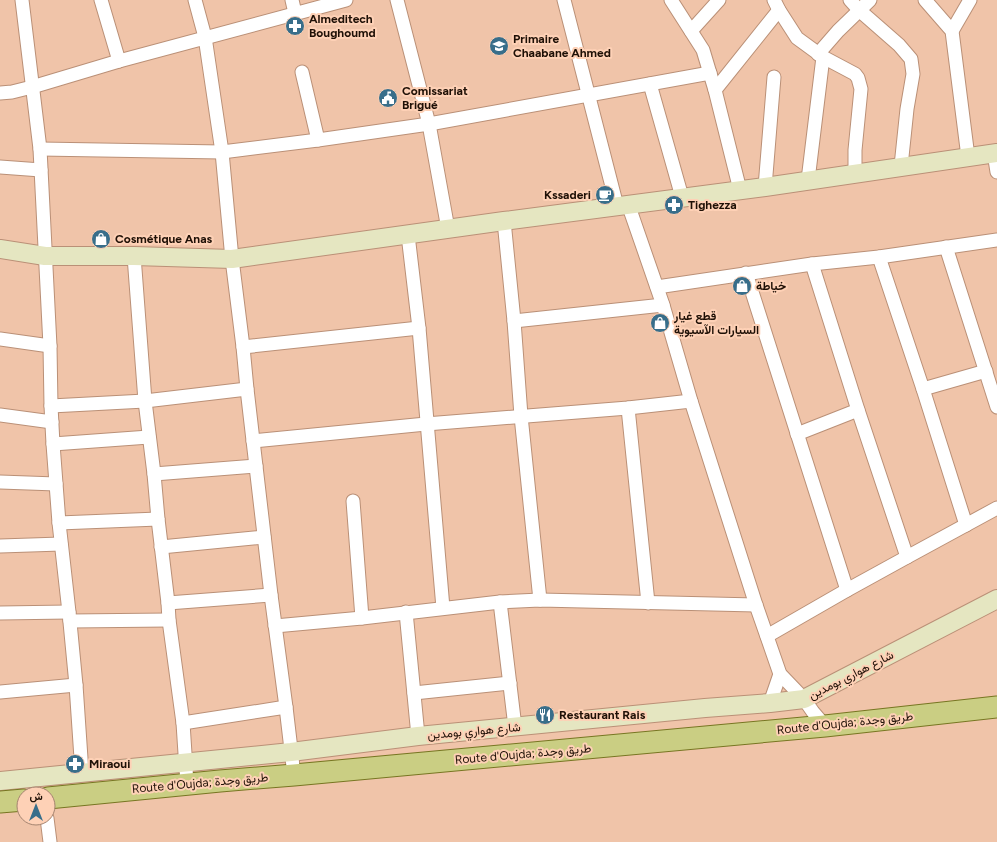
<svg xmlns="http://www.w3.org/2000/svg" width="997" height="842" font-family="Figtree,Vazirmatn,sans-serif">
  <rect width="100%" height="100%" fill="#f0c4a9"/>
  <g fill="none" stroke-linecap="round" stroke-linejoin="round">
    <defs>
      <g id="street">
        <path d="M 22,0 L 40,149 L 50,346 L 51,406 L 53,444 L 59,523 L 69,612 L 76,685 L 82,773"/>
        <path d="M 101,0 L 119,61"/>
        <path d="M 195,0 L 205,37 L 222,152 L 232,259 L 243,347 L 247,389 L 271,595 L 286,707 L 294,775"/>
        <path d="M 292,0 L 295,13"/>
        <path d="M 397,0 L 429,124 L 448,229"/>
        <path d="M 564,0 L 617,206"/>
        <path d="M 671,0 L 703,50 L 715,90 L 740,190"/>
        <path d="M 774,0 L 779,10 L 797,38 L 823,57 L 855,74 L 858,78 L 861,89 L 855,150 L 855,174"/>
        <path d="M 850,0 L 859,10 L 899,45 L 911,59 L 913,74 L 907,109 L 901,166"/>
        <path d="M 925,0 L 952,31 L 968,157"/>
        <path d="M 691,31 L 719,0"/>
        <path d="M 952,31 L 970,0"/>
        <path d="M 818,54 L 838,31 L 870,0"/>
        <path d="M 302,72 L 318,140"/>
        <path d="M 650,84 L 682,197"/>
        <path d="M 715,90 L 779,10"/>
        <path d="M 0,93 L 12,92 L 32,87 L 119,61 L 346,0"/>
        <path d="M 40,149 L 222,152 L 318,140 L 429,124 L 710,73"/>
        <path d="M 994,153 L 997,172"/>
        <path d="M 0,167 L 41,170"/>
        <path d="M 808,180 L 823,57"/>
        <path d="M 765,187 L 774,77"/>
        <path d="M 628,204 L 663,305 L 691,401 L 756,605 L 780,674 L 804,699 L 813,712 L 825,726"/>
        <path d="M 504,221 L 514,321 L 521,416 L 540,600"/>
        <path d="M 408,235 L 419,328 L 443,608"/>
        <path d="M 946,247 L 997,407"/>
        <path d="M 134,256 L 145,401 L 154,474 L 158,519 L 168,603 L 169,620 L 183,723 L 187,784"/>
        <path d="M 879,257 L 923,389 L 966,525"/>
        <path d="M 812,264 L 858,410 L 907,557"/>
        <path d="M 746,273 L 847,590"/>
        <path d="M 657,287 L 812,264 L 879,257 L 997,240"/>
        <path d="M 514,321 L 663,305"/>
        <path d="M 0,339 L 50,346"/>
        <path d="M 243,347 L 419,328"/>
        <path d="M 923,389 L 986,371"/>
        <path d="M 51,406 L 145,401 L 247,389"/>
        <path d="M 628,408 L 648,603"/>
        <path d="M 0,415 L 52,422"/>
        <path d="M 797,434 L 858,410"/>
        <path d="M 253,441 L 426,424 L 628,408 L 691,401"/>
        <path d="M 53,444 L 149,437"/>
        <path d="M 154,474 L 256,466"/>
        <path d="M 0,482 L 56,484"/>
        <path d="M 353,501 L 362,618"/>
        <path d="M 59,523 L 158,519"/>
        <path d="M 0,546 L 61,544"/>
        <path d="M 161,547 L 264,537"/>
        <path d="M 500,602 L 515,727"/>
        <path d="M 168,603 L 271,595"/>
        <path d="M 406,612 L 418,736"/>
        <path d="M 0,613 L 69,612"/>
        <path d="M 70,621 L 169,620"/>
        <path d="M 275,626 L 362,618 L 500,602 L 540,600 L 756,605"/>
        <path d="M 767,636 L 847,590 L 907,557 L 997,508"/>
        <path d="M 0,692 L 76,685"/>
        <path d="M 414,693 L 510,683"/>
        <path d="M 770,703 L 780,674"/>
        <path d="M 183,723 L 286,707"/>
        <path d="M 47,818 L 50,842"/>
      </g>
      <g id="secondary">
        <path d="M 0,249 L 45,256 L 134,256 L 232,259 L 504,221 L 765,187 L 997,153"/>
        <path d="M 0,781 L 291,752 L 418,736 L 705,708 L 770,703 L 804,699 L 997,599"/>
      </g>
      <g id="primary">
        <path d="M 48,798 L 220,781 L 294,775 L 825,726 L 997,707"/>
        <path d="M 0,802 L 24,800"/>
      </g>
    </defs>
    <!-- street casing -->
    <use href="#street" stroke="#ba9077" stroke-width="15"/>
    <!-- secondary casing -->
    <use href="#secondary" stroke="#ba9077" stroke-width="20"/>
    <!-- primary casing -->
    <use href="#primary" stroke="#777622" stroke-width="23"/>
    <!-- street -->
    <use href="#street" stroke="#fff" stroke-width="13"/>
    <!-- secondary -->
    <use href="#secondary" stroke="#e5e6c1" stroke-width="18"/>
    <!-- primary -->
    <use href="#primary" stroke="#cace83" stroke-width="21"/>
  </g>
  <!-- icons -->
  <defs>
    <symbol id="pharmacy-disc" viewBox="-11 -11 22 22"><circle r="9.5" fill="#386e8a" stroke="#fed1b6"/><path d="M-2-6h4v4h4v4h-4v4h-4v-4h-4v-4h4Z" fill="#fff"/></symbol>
    <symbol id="school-disc" viewBox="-11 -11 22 22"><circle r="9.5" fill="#386e8a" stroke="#fed1b6"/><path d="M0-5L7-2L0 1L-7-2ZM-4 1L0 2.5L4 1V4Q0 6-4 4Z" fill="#fff"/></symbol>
    <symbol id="civic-disc" viewBox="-11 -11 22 22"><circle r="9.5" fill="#386e8a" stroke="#fed1b6"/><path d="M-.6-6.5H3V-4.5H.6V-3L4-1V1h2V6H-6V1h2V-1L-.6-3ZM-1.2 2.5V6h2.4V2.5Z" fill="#fff"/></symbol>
    <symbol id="cafe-disc" viewBox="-11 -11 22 22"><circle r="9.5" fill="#386e8a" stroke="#fed1b6"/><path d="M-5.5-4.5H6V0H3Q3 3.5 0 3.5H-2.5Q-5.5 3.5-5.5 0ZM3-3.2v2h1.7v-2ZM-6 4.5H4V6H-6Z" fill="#fff"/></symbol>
    <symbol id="shop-disc" viewBox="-11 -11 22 22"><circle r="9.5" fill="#386e8a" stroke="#fed1b6"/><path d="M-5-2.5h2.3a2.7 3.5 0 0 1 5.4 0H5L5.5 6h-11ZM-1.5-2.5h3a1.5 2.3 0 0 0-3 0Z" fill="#fff"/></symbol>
    <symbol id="restaurant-disc" viewBox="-11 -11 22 22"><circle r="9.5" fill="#386e8a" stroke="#fed1b6"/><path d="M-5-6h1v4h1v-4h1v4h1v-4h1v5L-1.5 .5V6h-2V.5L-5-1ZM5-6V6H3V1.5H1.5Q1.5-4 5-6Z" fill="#fff"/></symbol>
  </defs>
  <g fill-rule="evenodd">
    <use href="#pharmacy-disc" x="284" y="15" width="22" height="22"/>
    <use href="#school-disc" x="488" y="35" width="22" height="22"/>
    <use href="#civic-disc" x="377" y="87" width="22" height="22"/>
    <use href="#cafe-disc" x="594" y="184" width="22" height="22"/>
    <use href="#pharmacy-disc" x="663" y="194" width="22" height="22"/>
    <use href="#shop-disc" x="90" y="228" width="22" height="22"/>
    <use href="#shop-disc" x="731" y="275" width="22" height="22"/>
    <use href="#shop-disc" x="649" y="312" width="22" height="22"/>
    <use href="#restaurant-disc" x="534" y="704" width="22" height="22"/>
    <use href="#pharmacy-disc" x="64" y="753" width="22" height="22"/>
  </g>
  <g text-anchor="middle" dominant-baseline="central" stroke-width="4" stroke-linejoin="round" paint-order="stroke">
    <!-- poi labels -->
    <g font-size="12" font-weight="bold" fill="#1f1006" stroke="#fed1b6" text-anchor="start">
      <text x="309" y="19">Almeditech<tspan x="309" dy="14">Boughoumd</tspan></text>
      <text x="513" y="39">Primaire<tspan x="513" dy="14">Chaabane Ahmed</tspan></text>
      <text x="402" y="91">Comissariat<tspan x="402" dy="14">Brigué</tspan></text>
      <text x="591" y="195" text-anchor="end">Kssaderi</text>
      <text x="688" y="205">Tighezza</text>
      <text x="115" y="239">Cosmétique Anas</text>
      <text x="756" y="286">خياطة</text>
      <text x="674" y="316">قطع غيار<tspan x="674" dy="14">السيارات الآسيوية</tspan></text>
      <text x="559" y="715">Restaurant Rais</text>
      <text x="89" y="764">Miraoui</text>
    </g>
    <!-- street labels -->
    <g font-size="12" fill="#1f1006" stroke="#fed1b6">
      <text transform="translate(851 675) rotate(-27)">شارع هواري بومدين</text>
      <text transform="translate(845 723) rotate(-6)">Route d'Oujda; طريق وجدة</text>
      <text transform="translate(474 731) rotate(-5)">شارع هواري بومدين</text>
      <text transform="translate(523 754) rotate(-5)">Route d'Oujda; طريق وجدة</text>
      <text transform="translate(200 783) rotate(-5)">Route d'Oujda; طريق وجدة</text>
    </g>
  </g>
  <!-- north arrow -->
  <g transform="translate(36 806)"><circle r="19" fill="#fed1b6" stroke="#a58470"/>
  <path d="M0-3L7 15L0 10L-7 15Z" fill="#386e8a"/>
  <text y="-6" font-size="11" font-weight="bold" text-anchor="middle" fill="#1f1006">ش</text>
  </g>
</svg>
